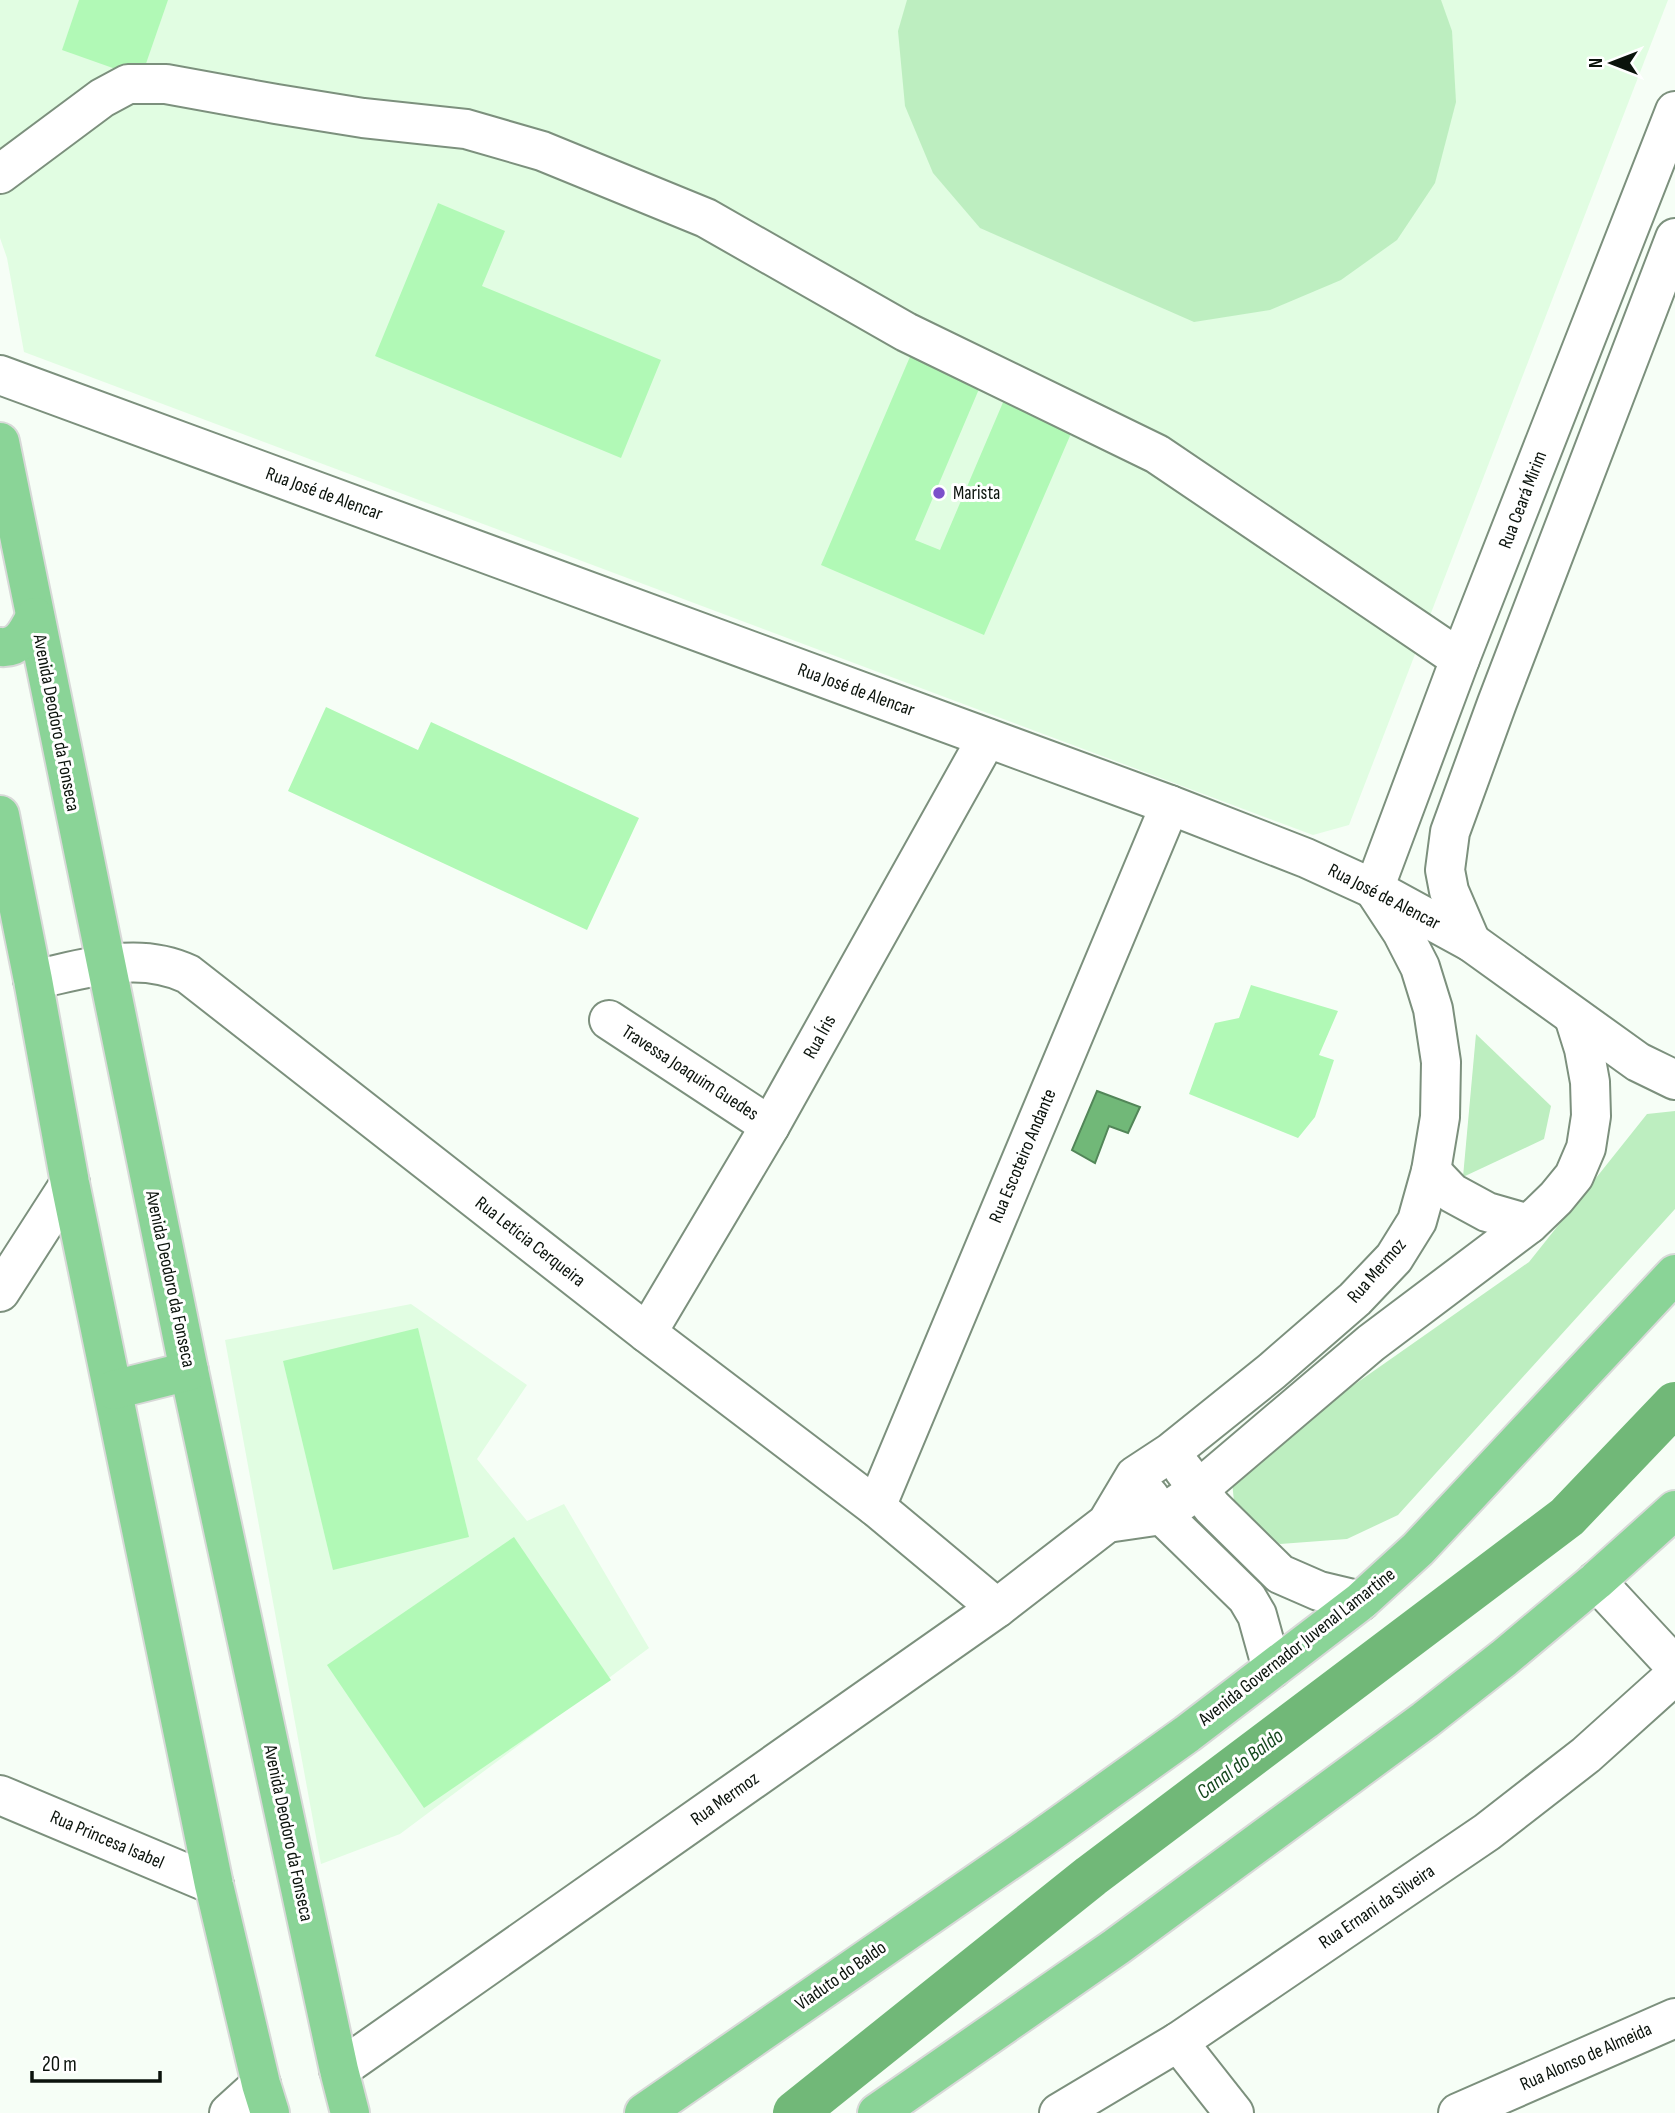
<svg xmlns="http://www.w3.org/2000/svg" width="1675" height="2113" font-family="'Sofia Sans Condensed',sans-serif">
  <rect width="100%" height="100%" fill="#f6fef6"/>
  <!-- built -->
  <g fill="#e1fde2">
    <path d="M 0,0 L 1668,0 L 1349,825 L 1313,835 L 24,352 L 7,258 L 0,238 Z"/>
    <path d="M 411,1304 L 527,1385 L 477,1459 L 527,1521 L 564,1504 L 649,1648 L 400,1834 L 321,1864 L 225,1340 Z"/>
  </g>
  <!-- green -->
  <g fill="#bdeec0">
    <path d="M 907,0 L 1441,0 L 1452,31 L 1456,102 L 1435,183 L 1397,240 L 1341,280 L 1270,310 L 1194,322 L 980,228 L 933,173 L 905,106 L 898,31 Z"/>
    <path d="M 1476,1034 L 1551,1106 L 1544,1139 L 1463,1177 Z"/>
    <path d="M 1675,1111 L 1675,1209 L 1398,1515 L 1347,1539 L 1280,1544 L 1235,1512 L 1231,1471 L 1529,1262 L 1647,1114 Z"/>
  </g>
  <!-- water -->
  <path fill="#71b878" stroke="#528658" stroke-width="2" d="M 1097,1091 L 1140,1107 L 1128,1133 L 1109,1126 L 1095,1163 L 1072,1150 Z"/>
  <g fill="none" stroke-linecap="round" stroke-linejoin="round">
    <!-- canal -->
    <path stroke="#71b878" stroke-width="44" d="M 795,2113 L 1091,1876 L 1567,1517 L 1675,1404"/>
  </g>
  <!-- building -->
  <g fill="#b1f9b6">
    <path d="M 79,0 L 168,0 L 141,78 L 62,50 Z"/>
    <path d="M 438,203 L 505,231 L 482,286 L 661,360 L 621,458 L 375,356 Z"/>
    <path d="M 912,352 L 982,382 L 915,540 L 940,550 L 1007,393 L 1076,422 L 984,635 L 821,565 Z"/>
    <path d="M 326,707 L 418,750 L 431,722 L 639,818 L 587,930 L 288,791 Z"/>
    <path d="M 1251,985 L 1338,1011 L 1319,1055 L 1334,1060 L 1315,1117 L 1298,1138 L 1189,1094 L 1215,1023 L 1239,1018 Z"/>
    <path d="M 418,1328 L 469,1537 L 333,1570 L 283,1361 Z"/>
    <path d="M 514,1537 L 611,1680 L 424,1808 L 327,1665 Z"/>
  </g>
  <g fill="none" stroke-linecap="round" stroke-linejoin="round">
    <defs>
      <g id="minor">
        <path d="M 0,174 L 102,98 L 128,84 L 166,84 L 276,104 L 363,118 L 466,129 L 542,151 L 706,218 L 906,332 L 1157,454 L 1460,659"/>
        <path d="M 0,375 L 1170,805 L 1306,858 L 1374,889 L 1471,942 L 1638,1062 L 1675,1080"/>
        <path d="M 1374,889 L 1460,659 L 1675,111"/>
        <path d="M 1471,942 L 1449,891 L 1445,870 L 1450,832 L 1497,703 L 1675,238"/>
        <path d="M 33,980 C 85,969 137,950 188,974 L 647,1333 L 876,1507 L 997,1608"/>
        <path d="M 609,1020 L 770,1126"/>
        <path d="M 1431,1171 L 1452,1193 L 1487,1212 L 1529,1224"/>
        <path d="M 0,1292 L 70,1183"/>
        <path d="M 647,1333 L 770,1126 L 987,738"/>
        <path d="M 1183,1469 L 1212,1507 L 1280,1574 L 1319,1591 L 1361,1601"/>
        <path d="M 1149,1496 L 1162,1515 L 1247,1598 L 1257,1615 L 1272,1669"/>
        <path d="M 876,1507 L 1170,805"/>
        <path d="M 1107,1523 L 1162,1515 L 1199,1489 L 1371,1343 L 1529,1224 L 1556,1198 L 1574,1176 L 1586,1148 L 1591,1116 L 1590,1082 L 1584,1049 L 1574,1017"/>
        <path d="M 1596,1581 L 1675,1666"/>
        <path d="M 0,1795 L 214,1885"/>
        <path d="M 1178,2042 L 1234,2113"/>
        <path d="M 339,2070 L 997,1608 L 1107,1523 L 1135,1476 L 1170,1453 L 1272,1371 L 1355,1299 L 1394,1258 L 1417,1221 L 1431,1171 L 1440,1117 L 1441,1062 L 1433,1009 L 1420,967 L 1402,932 L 1377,894"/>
        <path d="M 229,2113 L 261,2084"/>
        <path d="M 1059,2113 L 1178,2042 L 1487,1832 L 1586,1755 L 1675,1675"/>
        <path d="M 1458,2113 L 1675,2018"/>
      </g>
      <g id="major">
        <path d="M 0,442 L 189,1371 L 339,2070 L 350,2113"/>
        <path d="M 0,647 C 20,649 27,632 35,617"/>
        <path d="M 0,815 L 33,980 L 70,1183 L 214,1885 L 261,2084 L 270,2113"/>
        <path d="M 113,1390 L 189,1371"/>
        <path d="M 644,2113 L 1039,1840 L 1187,1734 L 1361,1601 L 1418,1549 L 1675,1274"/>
        <path d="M 877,2113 L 1116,1947 L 1425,1720 L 1504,1658 L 1596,1581 L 1675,1510"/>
      </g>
    </defs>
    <!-- minor casing -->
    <use href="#minor" stroke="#7c907d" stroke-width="42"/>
    <!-- major casing -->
    <use href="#major" stroke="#d8d9d8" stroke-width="42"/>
    <!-- minor -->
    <use href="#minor" stroke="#fff" stroke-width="38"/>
    <!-- major -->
    <use href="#major" stroke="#8ad497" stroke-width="38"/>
  </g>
  <!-- markers -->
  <circle fill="#7c51ca" stroke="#fff" stroke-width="2.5" cx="939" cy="493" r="7"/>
  <g text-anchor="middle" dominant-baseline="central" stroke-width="6" stroke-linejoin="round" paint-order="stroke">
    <!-- poi labels -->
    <g font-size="19" fill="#0b130c" stroke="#fff" text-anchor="start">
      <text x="953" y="493">Marista</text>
    </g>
    <!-- street labels -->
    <g font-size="19" fill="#0b130c" stroke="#fff">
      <text transform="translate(324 494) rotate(20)">Rua José de Alencar</text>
      <text transform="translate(1523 500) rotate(-69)">Rua Ceará Mirim</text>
      <text transform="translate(856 690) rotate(20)">Rua José de Alencar</text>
      <text transform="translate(56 723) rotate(79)">Avenida Deodoro da Fonseca</text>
      <text transform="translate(1384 897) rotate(27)">Rua José de Alencar</text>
      <text transform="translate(820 1037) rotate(-61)">Rua Íris</text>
      <text transform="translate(690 1073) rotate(33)">Travessa Joaquim Guedes</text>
      <text transform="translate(1023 1156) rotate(-67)">Rua Escoteiro Andante</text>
      <text transform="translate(530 1242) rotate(38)">Rua Letícia Cerqueira</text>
      <text transform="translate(1377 1271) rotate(-49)">Rua Mermoz</text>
      <text transform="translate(170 1279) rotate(78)">Avenida Deodoro da Fonseca</text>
      <text transform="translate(1297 1647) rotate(-38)">Avenida Governador Juvenal Lamartine</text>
      <text transform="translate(725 1799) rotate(-35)">Rua Mermoz</text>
      <text transform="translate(288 1833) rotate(78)">Avenida Deodoro da Fonseca</text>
      <text transform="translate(107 1840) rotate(23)">Rua Princesa Isabel</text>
      <text transform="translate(1377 1907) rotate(-34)">Rua Ernani da Silveira</text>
      <text transform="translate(841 1976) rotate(-35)">Viaduto do Baldo</text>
      <text transform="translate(1586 2057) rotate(-24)">Rua Alonso de Almeida</text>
    </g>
    <!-- water labels -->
    <g font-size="21" font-style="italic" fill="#13461c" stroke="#fff">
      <text transform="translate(1240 1764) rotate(-37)">Canal do Baldo</text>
    </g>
  </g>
  <!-- north arrow -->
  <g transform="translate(1612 63) rotate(270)" stroke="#ffffff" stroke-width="5" paint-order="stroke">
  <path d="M0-5L12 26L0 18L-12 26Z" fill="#0b130c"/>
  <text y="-10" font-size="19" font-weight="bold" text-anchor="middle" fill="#0b130c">N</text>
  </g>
  <!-- scale -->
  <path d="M32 2071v10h128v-10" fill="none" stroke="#0b130c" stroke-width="3.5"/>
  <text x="42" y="2071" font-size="21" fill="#0b130c" stroke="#ffffff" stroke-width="5" paint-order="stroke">20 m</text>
</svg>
